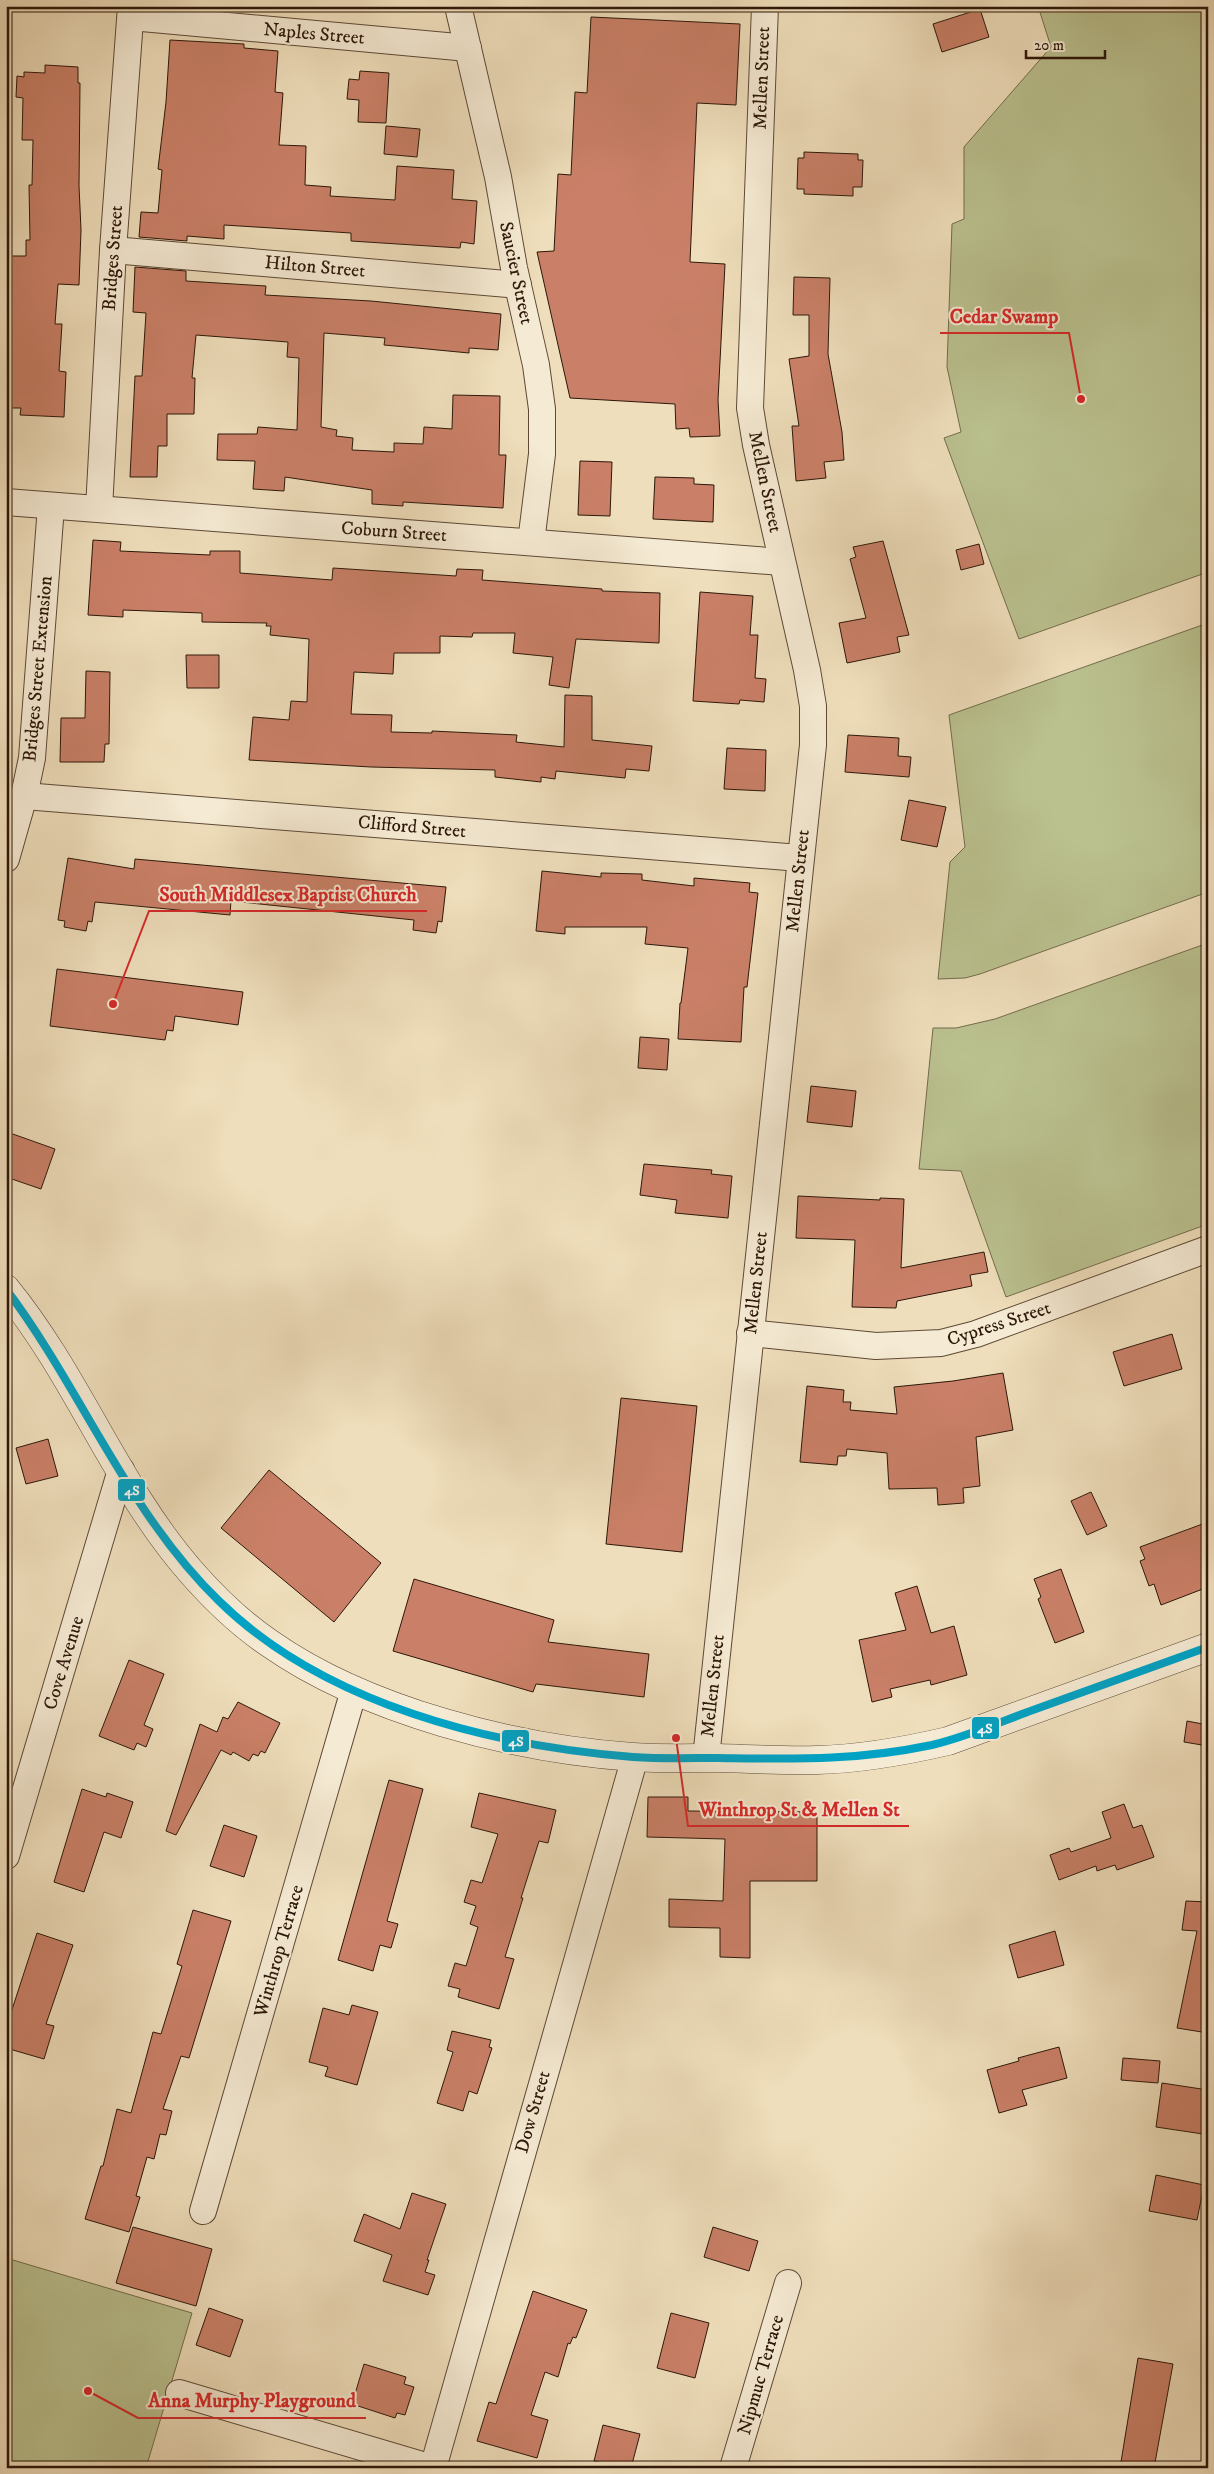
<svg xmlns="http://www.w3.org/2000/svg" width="1214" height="2474" font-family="'IM FELL DW Pica',serif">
  <rect width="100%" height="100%" fill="#efdebb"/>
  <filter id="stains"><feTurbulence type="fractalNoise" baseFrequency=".004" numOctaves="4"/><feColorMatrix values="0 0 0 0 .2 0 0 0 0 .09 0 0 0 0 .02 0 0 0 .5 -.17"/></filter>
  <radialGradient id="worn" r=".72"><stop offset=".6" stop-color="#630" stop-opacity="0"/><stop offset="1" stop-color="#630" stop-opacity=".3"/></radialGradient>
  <!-- green -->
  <g fill="#bac18f" stroke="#736c4c">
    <path d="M 1038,6 L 1208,6 L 1208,572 L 1019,639 L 944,438 L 961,432 L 947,367 L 952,224 L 964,219 L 964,147 L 1051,47 Z"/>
    <path d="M 1208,623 L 1208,892 L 980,974 L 965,978 L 938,979 L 950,862 L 965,847 L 949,715 Z"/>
    <path d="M 1208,943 L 1208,1224 L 1006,1297 L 961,1171 L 919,1169 L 933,1028 L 956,1028 L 995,1019 Z"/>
    <path d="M 6,2258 L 192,2313 L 146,2468 L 6,2468 Z"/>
  </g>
  <!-- building -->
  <g fill="#ca8068" stroke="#2c1709">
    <path d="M 980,9 L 989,37 L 942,52 L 933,24 Z"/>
    <path d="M 591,17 L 740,24 L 736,105 L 697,103 L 690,262 L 725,264 L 718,400 L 720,436 L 690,437 L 689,428 L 676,429 L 675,404 L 570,398 L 537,252 L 554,251 L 558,174 L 571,175 L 575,92 L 587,93 Z"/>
    <path d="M 170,40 L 244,44 L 244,48 L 278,51 L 275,92 L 283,93 L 279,145 L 306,146 L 305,185 L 331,187 L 330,196 L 395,200 L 397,166 L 454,170 L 452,199 L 477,201 L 474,244 L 461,242 L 460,248 L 351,241 L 351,233 L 224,225 L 224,239 L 187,236 L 187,241 L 139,237 L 141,212 L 158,213 L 162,170 L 158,169 L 166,102 Z"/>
    <path d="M 45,65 L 78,67 L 78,83 L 80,83 L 79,186 L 81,230 L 79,285 L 58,284 L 55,324 L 62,324 L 59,371 L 66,372 L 64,417 L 20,415 L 21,408 L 6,408 L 6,313 L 8,313 L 9,302 L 11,256 L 26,256 L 26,240 L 30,240 L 29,185 L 32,185 L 33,140 L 22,140 L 23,98 L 16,97 L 17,76 L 24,77 L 24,72 L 45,73 Z"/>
    <path d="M 360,71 L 389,73 L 386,123 L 358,122 L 359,100 L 347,99 L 349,79 L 359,80 Z"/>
    <path d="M 386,126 L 420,129 L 417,157 L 384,154 Z"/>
    <path d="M 804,152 L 858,154 L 858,160 L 863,160 L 862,187 L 853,187 L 853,196 L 804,194 L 804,189 L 797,189 L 798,158 L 804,158 Z"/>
    <path d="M 135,267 L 186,271 L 186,281 L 266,286 L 265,295 L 371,301 L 501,314 L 498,350 L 469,348 L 469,353 L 417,348 L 384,345 L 385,338 L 324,333 L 321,427 L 337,430 L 336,436 L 353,438 L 352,450 L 394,452 L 394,443 L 423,444 L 424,427 L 452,429 L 453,395 L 500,396 L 499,455 L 506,455 L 503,508 L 403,502 L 403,506 L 372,504 L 372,490 L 285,477 L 284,491 L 253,489 L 255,461 L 217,460 L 218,434 L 257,434 L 258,427 L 297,430 L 299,358 L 287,357 L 288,342 L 196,335 L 192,378 L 195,378 L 194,414 L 167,414 L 167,446 L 158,446 L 157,477 L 130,477 L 135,376 L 142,376 L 146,313 L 133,312 Z"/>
    <path d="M 794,277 L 830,278 L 828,354 L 842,432 L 844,460 L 824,462 L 826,478 L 796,481 L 792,426 L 799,426 L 789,359 L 809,356 L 809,315 L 793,315 Z"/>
    <path d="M 580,461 L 612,462 L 610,516 L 578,515 Z"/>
    <path d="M 655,477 L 694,478 L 694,484 L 714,485 L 713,522 L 653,519 Z"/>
    <path d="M 93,540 L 121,542 L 120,551 L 210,555 L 210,551 L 240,551 L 240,573 L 332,580 L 333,568 L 456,576 L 457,569 L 483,570 L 482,580 L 602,589 L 602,591 L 660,593 L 659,643 L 576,639 L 569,688 L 549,685 L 553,657 L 513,653 L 515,633 L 473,633 L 472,637 L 440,636 L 440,653 L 394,653 L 393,674 L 354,672 L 351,714 L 392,715 L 391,732 L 432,733 L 432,731 L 517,735 L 516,742 L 564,747 L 565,695 L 592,696 L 592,740 L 652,746 L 649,771 L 626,769 L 625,778 L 556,771 L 555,779 L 541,777 L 541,782 L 495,777 L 495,770 L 371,767 L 249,760 L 253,717 L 289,720 L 291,701 L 307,702 L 309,639 L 270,635 L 271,626 L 266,626 L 267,623 L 202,622 L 202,613 L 123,610 L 123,617 L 88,615 Z"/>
    <path d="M 883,541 L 909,635 L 897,637 L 900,652 L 847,663 L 839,623 L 866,618 L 850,559 L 856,557 L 853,547 Z"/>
    <path d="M 979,544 L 984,564 L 961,570 L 956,550 Z"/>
    <path d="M 700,592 L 753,596 L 750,635 L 758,635 L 755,678 L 766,679 L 764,702 L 740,700 L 739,704 L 693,701 Z"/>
    <path d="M 186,655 L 219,655 L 219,688 L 187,688 Z"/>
    <path d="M 86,671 L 110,672 L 109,744 L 105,744 L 104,762 L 60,762 L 61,718 L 85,718 Z"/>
    <path d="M 848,735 L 899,738 L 898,756 L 911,757 L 909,777 L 845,772 Z"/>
    <path d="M 727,748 L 766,750 L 765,791 L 724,789 Z"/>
    <path d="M 909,800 L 946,807 L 937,847 L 901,840 Z"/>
    <path d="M 68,858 L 134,869 L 135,859 L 446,887 L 442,922 L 438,921 L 436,933 L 413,930 L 414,920 L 231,901 L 230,915 L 95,902 L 92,922 L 88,921 L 86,931 L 64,927 L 65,921 L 58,920 Z"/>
    <path d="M 542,871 L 601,877 L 601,873 L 642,874 L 642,880 L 694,886 L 694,878 L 750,883 L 749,892 L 758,893 L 747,987 L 744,987 L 741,1042 L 678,1039 L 680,1003 L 681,1003 L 688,948 L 645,944 L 647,927 L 565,927 L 565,934 L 536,931 Z"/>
    <path d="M 57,969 L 243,992 L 238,1025 L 175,1016 L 173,1031 L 167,1030 L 165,1040 L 50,1026 Z"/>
    <path d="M 640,1037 L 669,1039 L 667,1070 L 638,1068 Z"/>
    <path d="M 811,1086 L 856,1091 L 852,1127 L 807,1122 Z"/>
    <path d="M 10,1133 L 55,1149 L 41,1189 L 6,1177 L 6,1144 Z"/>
    <path d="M 644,1164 L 712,1170 L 711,1174 L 732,1176 L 728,1218 L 675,1213 L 677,1200 L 640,1195 Z"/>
    <path d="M 798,1196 L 880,1200 L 880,1198 L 904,1199 L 901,1268 L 984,1252 L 988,1272 L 970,1275 L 972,1286 L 897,1301 L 896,1308 L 852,1307 L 855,1240 L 796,1238 Z"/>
    <path d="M 1172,1334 L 1182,1369 L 1124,1386 L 1113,1352 Z"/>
    <path d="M 1003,1373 L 1013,1430 L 976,1437 L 980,1486 L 963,1488 L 964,1503 L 938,1505 L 937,1488 L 889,1489 L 887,1453 L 847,1449 L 846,1456 L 838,1456 L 837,1465 L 800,1462 L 807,1386 L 844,1390 L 843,1402 L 851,1402 L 850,1410 L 897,1414 L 894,1387 L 953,1381 Z"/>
    <path d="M 621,1398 L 697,1406 L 682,1552 L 606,1544 Z"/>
    <path d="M 48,1439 L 58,1476 L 26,1484 L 16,1448 Z"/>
    <path d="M 269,1470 L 381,1563 L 334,1622 L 221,1528 Z"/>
    <path d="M 1091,1492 L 1107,1526 L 1087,1535 L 1071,1501 Z"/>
    <path d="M 1208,1522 L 1208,1587 L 1161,1605 L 1154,1584 L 1149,1586 L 1140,1561 L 1145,1559 L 1140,1547 Z"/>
    <path d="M 1061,1569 L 1084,1632 L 1055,1643 L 1038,1599 L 1041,1597 L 1034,1579 Z"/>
    <path d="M 414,1579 L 554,1620 L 548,1642 L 649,1654 L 644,1697 L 536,1684 L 533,1692 L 393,1651 Z"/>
    <path d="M 917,1586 L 931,1633 L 954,1626 L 967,1675 L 931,1685 L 930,1680 L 890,1689 L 892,1697 L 872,1702 L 859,1640 L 906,1630 L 895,1593 Z"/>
    <path d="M 129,1660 L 164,1674 L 144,1725 L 153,1729 L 146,1747 L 137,1743 L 134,1750 L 99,1736 Z"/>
    <path d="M 238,1702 L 280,1723 L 265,1753 L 261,1751 L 258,1756 L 253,1754 L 249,1761 L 233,1752 L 231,1755 L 221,1750 L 176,1835 L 166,1831 L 200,1724 L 217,1732 L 223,1717 L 228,1719 Z"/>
    <path d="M 1187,1721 L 1208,1725 L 1208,1746 L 1184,1742 Z"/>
    <path d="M 389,1780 L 423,1789 L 387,1921 L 398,1924 L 391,1948 L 380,1945 L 373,1971 L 338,1960 Z"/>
    <path d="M 82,1789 L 106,1797 L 107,1793 L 133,1802 L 121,1838 L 104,1832 L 84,1892 L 54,1882 Z"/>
    <path d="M 479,1793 L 556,1810 L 548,1843 L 539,1841 L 521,1898 L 523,1898 L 505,1957 L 514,1959 L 499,2009 L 458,1997 L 460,1989 L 448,1986 L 455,1963 L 466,1966 L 478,1927 L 470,1924 L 476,1906 L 464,1902 L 471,1880 L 482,1883 L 498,1834 L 471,1827 Z"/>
    <path d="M 648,1797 L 688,1797 L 688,1811 L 817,1812 L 817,1881 L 750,1881 L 750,1958 L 720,1957 L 720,1928 L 669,1927 L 669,1899 L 723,1901 L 725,1839 L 647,1837 Z"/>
    <path d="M 1124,1804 L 1133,1828 L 1142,1825 L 1154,1857 L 1117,1870 L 1115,1865 L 1097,1871 L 1096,1866 L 1059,1880 L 1050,1855 L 1069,1848 L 1071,1852 L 1111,1838 L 1102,1812 Z"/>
    <path d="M 224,1825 L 257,1836 L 244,1877 L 210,1866 Z"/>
    <path d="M 1186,1901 L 1208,1902 L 1208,2033 L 1177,2028 L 1197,1931 L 1182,1930 Z"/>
    <path d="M 193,1910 L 231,1921 L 189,2058 L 181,2056 L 163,2109 L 172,2111 L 166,2135 L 160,2134 L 154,2159 L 147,2157 L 136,2196 L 140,2197 L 129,2232 L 85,2219 L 101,2166 L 103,2166 L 117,2109 L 131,2113 L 153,2032 L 161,2034 L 182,1966 L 177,1964 Z"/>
    <path d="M 1055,1931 L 1064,1965 L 1018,1978 L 1009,1945 Z"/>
    <path d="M 37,1933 L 73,1945 L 46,2024 L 54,2026 L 44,2059 L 6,2048 L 6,2028 Z"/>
    <path d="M 352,2005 L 378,2012 L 357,2085 L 325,2076 L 328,2067 L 309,2062 L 323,2008 L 349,2015 Z"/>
    <path d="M 452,2031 L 491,2040 L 489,2047 L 492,2048 L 477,2094 L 469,2091 L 463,2111 L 437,2103 L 453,2052 L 447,2050 Z"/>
    <path d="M 1059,2047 L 1067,2078 L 1022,2090 L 1027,2105 L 999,2113 L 987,2070 L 1019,2061 L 1018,2058 Z"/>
    <path d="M 1123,2058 L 1160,2061 L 1158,2083 L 1121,2080 Z"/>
    <path d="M 1162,2083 L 1208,2090 L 1203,2134 L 1156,2127 Z"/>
    <path d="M 1156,2175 L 1204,2185 L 1197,2220 L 1149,2211 Z"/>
    <path d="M 412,2193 L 446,2204 L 427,2260 L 429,2260 L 425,2272 L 435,2275 L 428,2295 L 383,2281 L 392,2255 L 354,2241 L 364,2214 L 400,2229 Z"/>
    <path d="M 133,2227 L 212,2249 L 196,2306 L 116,2283 Z"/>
    <path d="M 713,2227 L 758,2241 L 749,2271 L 704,2257 Z"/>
    <path d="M 533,2291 L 587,2310 L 576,2338 L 573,2337 L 570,2344 L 568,2343 L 558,2377 L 545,2372 L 531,2415 L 548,2420 L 537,2458 L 477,2441 L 489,2402 L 496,2404 Z"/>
    <path d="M 209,2308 L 243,2320 L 230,2357 L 196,2345 Z"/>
    <path d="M 671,2313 L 709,2323 L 695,2378 L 657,2368 Z"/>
    <path d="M 1138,2358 L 1173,2364 L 1154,2468 L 1120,2468 Z"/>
    <path d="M 364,2364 L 406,2377 L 404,2384 L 414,2387 L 405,2415 L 397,2413 L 395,2418 L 352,2404 Z"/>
    <path d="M 603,2425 L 640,2434 L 631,2468 L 598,2468 L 599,2462 L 594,2461 Z"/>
  </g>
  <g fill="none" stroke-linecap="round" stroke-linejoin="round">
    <defs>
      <g id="minor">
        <path d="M 458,6 L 498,177 L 514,268 L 536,365 L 542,409 L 542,454 L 531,542"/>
        <path d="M 131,17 L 468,48"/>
        <path d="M 113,250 L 518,285"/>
        <path d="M 6,502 L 782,562"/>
        <path d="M 99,509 L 113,250 L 131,6"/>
        <path d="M 24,796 L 800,858"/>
        <path d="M 6,859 L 24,796 L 32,758 L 51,506"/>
        <path d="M 750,1333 L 876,1346 L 941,1343 L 976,1334 L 1208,1249"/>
        <path d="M 706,1758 L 813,745 L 813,706 L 807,670 L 756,445 L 750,408 L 765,6"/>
        <path d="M 6,1856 L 121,1470"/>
        <path d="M 203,2211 L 354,1690"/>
        <path d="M 179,2393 L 432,2468"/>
        <path d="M 433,2468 L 635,1757"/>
        <path d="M 733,2468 L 788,2283"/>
      </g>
      <path id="tertiary" d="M 6,1289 C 78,1377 117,1488 192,1573 C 214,1598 241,1624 269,1643 C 366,1711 515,1749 633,1757 C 662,1759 691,1758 719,1758 C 752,1759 785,1761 817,1760 C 862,1759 905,1751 948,1741 L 1208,1647"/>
    </defs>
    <!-- minor casing -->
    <use href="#minor" stroke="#5d4936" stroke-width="28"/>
    <!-- tertiary casing -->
    <use href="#tertiary" stroke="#5d4936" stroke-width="29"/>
    <!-- minor -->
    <use href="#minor" stroke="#f5ead3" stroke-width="26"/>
    <!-- tertiary -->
    <use href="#tertiary" stroke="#f5ead3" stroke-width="28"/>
    <defs>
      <path id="bus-1" d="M 6,1289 C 82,1390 128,1513 219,1601 C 324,1704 491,1746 633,1757 C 661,1759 690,1758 718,1758 C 795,1759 855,1761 932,1745 C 966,1737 1000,1722 1033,1710 C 1091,1689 1149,1668 1208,1647"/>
    </defs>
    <!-- bus-1 casing -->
    <use href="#bus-1" stroke="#f5ead3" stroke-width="11"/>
    <!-- bus-1 -->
    <use href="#bus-1" stroke="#02a2c4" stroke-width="8"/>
  </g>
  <g text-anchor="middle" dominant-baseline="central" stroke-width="4" stroke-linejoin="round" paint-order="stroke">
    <!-- street labels -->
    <g font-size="19" fill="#2c1709" stroke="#f5ead3">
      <text transform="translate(314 34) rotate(5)">Naples Street</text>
      <text transform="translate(762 78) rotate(-88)">Mellen Street</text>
      <text transform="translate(113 258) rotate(-86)">Bridges Street</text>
      <text transform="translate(315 267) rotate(5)">Hilton Street</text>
      <text transform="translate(516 273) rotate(78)">Saucier Street</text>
      <text transform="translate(765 482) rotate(78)">Mellen Street</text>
      <text transform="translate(394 532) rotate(4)">Coburn Street</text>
      <text transform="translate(38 669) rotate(-85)">Bridges Street Extension</text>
      <text transform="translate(412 827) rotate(5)">Clifford Street</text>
      <text transform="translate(798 881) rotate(-84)">Mellen Street</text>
      <text transform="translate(756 1283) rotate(-84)">Mellen Street</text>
      <text transform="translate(999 1324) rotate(-18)">Cypress Street</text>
      <text transform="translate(64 1663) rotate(-73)">Cove Avenue</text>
      <text transform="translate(713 1686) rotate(-84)">Mellen Street</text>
      <text transform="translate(279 1951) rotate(-74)">Winthrop Terrace</text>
      <text transform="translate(533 2112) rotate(-74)">Dow Street</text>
      <text transform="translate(761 2375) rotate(-74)">Nipmuc Terrace</text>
    </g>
  </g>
  <!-- callouts -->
  <path fill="none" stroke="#d62828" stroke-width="2" d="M1081 399L1069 333H940M113 1004L149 911H427M676 1738L688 1826H909M88 2391L138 2418H366"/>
  <g fill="#d62828" stroke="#f5ead3" stroke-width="2">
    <circle cx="1081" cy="399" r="5"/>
    <circle cx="113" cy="1004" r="5"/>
    <circle cx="676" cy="1738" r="5"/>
    <circle cx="88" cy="2391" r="5"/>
  </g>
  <g font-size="20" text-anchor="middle" font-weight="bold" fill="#d62828" stroke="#f5ead3" stroke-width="4" stroke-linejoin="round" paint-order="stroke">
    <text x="1004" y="323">Cedar Swamp</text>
    <text x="288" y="901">South Middlesex Baptist Church</text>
    <text x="799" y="1816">Winthrop St &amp; Mellen St</text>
    <text x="252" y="2407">Anna Murphy Playground</text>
  </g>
  <g stroke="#f5ead3" stroke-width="2">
    <rect x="117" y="1478" width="29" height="24" rx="5" fill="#02a2c4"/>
    <rect x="971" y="1716" width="29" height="24" rx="5" fill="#02a2c4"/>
    <rect x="501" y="1729" width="29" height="24" rx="5" fill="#02a2c4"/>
  </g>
  <g font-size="14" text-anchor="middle" font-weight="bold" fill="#fff">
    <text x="132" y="1495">4S</text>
    <text x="985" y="1733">4S</text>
    <text x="516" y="1746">4S</text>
  </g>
  <!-- margin -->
  <rect width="1214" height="2474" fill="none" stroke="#efdebb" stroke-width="25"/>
  <rect x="8" y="8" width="1199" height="2459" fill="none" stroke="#2c1709" stroke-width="2.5"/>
  <rect x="12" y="12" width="1189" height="2449" fill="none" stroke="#2c1709"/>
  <!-- scale -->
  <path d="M1026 50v8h79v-8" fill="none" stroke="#2c1709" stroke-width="2.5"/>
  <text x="1034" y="50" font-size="15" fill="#2c1709" stroke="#f5ead3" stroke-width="4" paint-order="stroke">20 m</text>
  <rect width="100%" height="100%" filter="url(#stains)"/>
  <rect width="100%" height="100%" fill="url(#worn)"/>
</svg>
